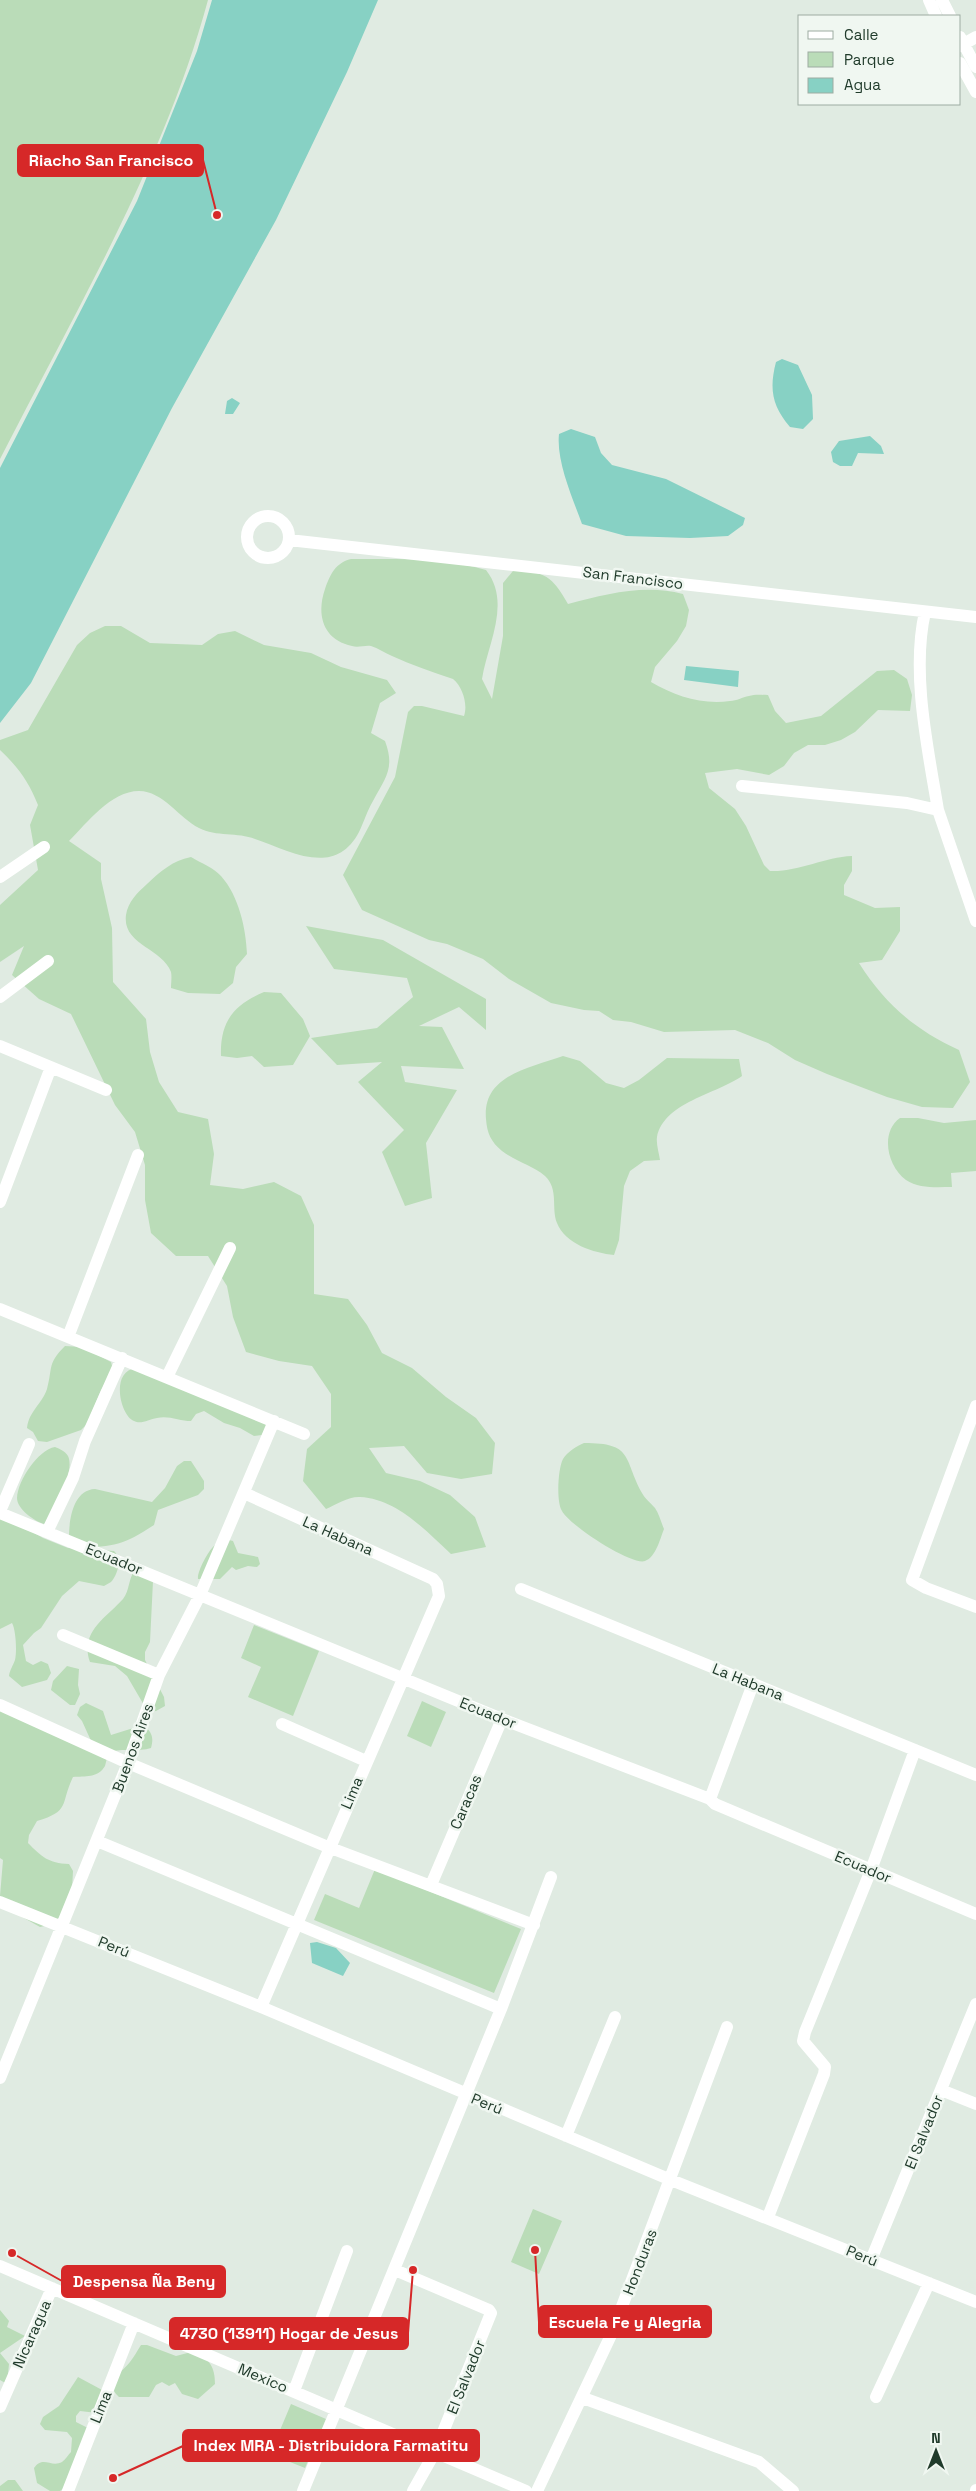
<svg xmlns="http://www.w3.org/2000/svg" width="976" height="2491" font-family="'Space Grotesk',sans-serif">
	<style>
		.green { fill: #badcb8 }
		.water { fill: #87d1c4 }
		.lines { fill: none; stroke-linecap: round; stroke-linejoin: round }
		.minor { stroke: #fff; stroke-width: 12 }
		.labels { text-anchor: middle; stroke-width: 5; stroke-linejoin: round; paint-order: stroke }
		.street-label { font-size: 15px; fill: #203b2b; stroke: #f0f7f1 }
		.leader { fill: none; stroke: #d62828; stroke-width: 2 }
		.callout-dot { fill: #d62828; stroke: #f0f7f1; stroke-width: 2 }
		.callout { fill: #d62828; stroke: #d62828; stroke-width: 2 }
		.callout-label { font-size: 16px; text-anchor: middle; font-weight: bold; fill: #fff }
	</style>
	<rect width="100%" height="100%" fill="#e0ebe2"/>
	<!-- green -->
	<path class="green" d="M0,0H208C164,162 76,310 0,459Z
		M351,559C395,559 444,557 486,570C512,603 487,645 482,679L492,699L503,636V583L513,571C545,571 552,576 568,604C607,594 644,584 683,594L689,610L686,626L677,641L655,667L651,682C675,696 702,705 730,701C737,701 742,697 749,696C755,694 762,695 768,695L775,711L786,723L821,716L877,671L894,670L907,679L912,695L910,711L878,710L855,732L841,740L825,745H808L794,753L784,766L769,775L737,769L705,773L709,788L735,809L746,826L764,865L770,871C799,872 824,857 852,856V871L844,885V895L875,908L900,907V931L882,960L859,963C885,1004 915,1030 959,1050L970,1082L953,1108L922,1107L887,1097L827,1074L795,1060L768,1043L735,1030L664,1032L631,1022L613,1020L599,1011L584,1010L551,1003L509,979L483,959L447,944L429,940L362,910L343,875L395,777L408,712L414,706H422L464,716C468,705 463,687 453,679C432,672 412,665 392,656C385,653 378,648 371,646C365,645 358,648 352,646C323,640 316,615 325,589C330,575 335,563 351,559Z
		M105,626H121L150,643L202,645L218,634L235,631L264,645L311,653L341,667L387,680L396,693L380,703L371,733L385,741C395,768 386,777 373,801C367,811 364,822 359,832C335,878 290,851 255,839C238,832 216,837 199,828C179,818 163,791 139,791C111,791 87,823 69,841L101,863V879L112,928L113,982L146,1019L150,1052L159,1082L178,1112L208,1119L214,1154L210,1185L243,1189L274,1182L301,1196L314,1225V1294L348,1299L367,1325L382,1353L412,1368L446,1397L476,1418L495,1443L492,1474L461,1479L427,1473L404,1446L369,1448L386,1473L420,1481L450,1495L475,1517L486,1547L451,1554C425,1530 397,1499 360,1497C350,1496 335,1505 326,1509L303,1481L307,1449L331,1427V1394L312,1366L279,1361L246,1352L233,1317L227,1286L208,1256H176L151,1233L145,1200V1165L135,1132L115,1105L71,1014L39,999L12,975L24,946L0,962V905L38,870L30,825L38,805C29,782 18,767 0,750V740L28,730L77,645L90,633Z
		M191,857C201,863 214,868 221,876C239,896 246,929 247,954L236,967L233,983L220,994L188,993L171,988C171,983 172,977 171,972C162,948 122,945 126,915C128,902 137,893 147,884C161,871 172,861 191,857Z
		M306,926L383,940L486,999V1030L459,1007L419,1026L442,1027L464,1069L401,1066L405,1082L457,1090L426,1143L432,1198L405,1206L382,1152L404,1130L358,1082L382,1062L337,1065L311,1038L377,1028L413,997L407,978L334,969Z
		M264,992L281,993L303,1019L310,1036L293,1065L264,1067L252,1056L237,1058L221,1056C220,1022 233,1005 264,992Z
		M563,1056L580,1061L606,1083L624,1088L639,1080L667,1058L739,1059L742,1076C717,1094 664,1102 657,1137C656,1144 659,1153 660,1160L644,1161L630,1171L624,1186L619,1240L614,1255C594,1253 565,1244 557,1223C551,1208 559,1189 545,1176C533,1166 515,1161 502,1151C491,1142 487,1133 486,1119C482,1075 530,1068 563,1056Z
		M900,1118H918L944,1123L976,1120V1171L951,1173L952,1187C938,1187 919,1189 906,1180C887,1166 880,1132 900,1118Z
		M65,1346L82,1347L111,1362L113,1370L101,1390L87,1424L81,1430L47,1442L38,1441L33,1432L27,1428C29,1411 42,1404 47,1389C53,1367 47,1364 65,1346Z
		M136,1368L263,1420L267,1427L262,1435L254,1436L240,1428L224,1423L204,1411L196,1414L191,1421C180,1421 168,1415 157,1418C149,1419 141,1425 134,1421C120,1415 110,1371 136,1368Z
		M584,1443C634,1443 623,1458 642,1493C645,1499 650,1502 655,1508C659,1514 661,1522 664,1529C660,1539 656,1557 645,1561C632,1566 569,1525 562,1511C556,1502 558,1468 563,1459C567,1452 577,1446 584,1443Z
		M55,1447C60,1449 65,1451 68,1456C75,1470 57,1507 51,1521L44,1524C34,1521 17,1509 17,1498C18,1480 38,1450 55,1447Z
		M184,1461H191L204,1481V1489L198,1495L158,1510L154,1525C123,1545 115,1547 78,1547L69,1537C69,1520 73,1490 95,1489L152,1502L165,1488L177,1466Z
		M0,1513L43,1538L68,1548L114,1551C122,1558 118,1575 111,1582L104,1586L79,1581L62,1596L41,1628L34,1633L23,1645L26,1661L33,1665L41,1661L48,1664L51,1673L47,1680L22,1687L9,1676C10,1669 13,1666 15,1660C17,1652 16,1630 12,1623L0,1629Z
		M229,1540L233,1541L238,1553L258,1557L260,1564L257,1567L248,1566L236,1570L232,1567L220,1579H198C197,1572 208,1551 214,1546C218,1542 224,1541 229,1540Z
		M135,1570L153,1581L150,1642L145,1652V1660L164,1697L165,1706L156,1711L148,1712L127,1676L115,1666L90,1662C79,1632 107,1617 123,1599C130,1590 128,1579 135,1570Z
		M254,1625L319,1651L293,1716L248,1697L261,1667L241,1658Z
		M67,1666L79,1669L78,1685L80,1694L75,1705H70L51,1690L53,1681Z
		M422,1701L446,1712L431,1747L407,1736Z
		M86,1703L103,1711L111,1735L143,1725C152,1732 154,1737 151,1748C139,1752 120,1748 112,1752C106,1756 107,1760 105,1766C98,1778 85,1776 73,1777C60,1804 71,1811 37,1821L29,1835L28,1843C42,1857 48,1863 69,1864L73,1871L71,1909L49,1925L40,1927L8,1909L0,1896L3,1860L0,1858V1706L92,1743L82,1721L77,1715L80,1707Z
		M375,1869L521,1929L494,1993L314,1920L325,1894L359,1908Z
		M533,2209L562,2221L539,2274L511,2262Z
		M0,2310L9,2321L7,2327L25,2336L0,2353L9,2364L7,2384L0,2380Z
		M141,2345H147L176,2356L195,2351C210,2360 215,2367 215,2384L198,2399L182,2394L175,2383L169,2386L162,2382L156,2385L149,2397H119C102,2381 121,2374 130,2362C134,2357 137,2351 141,2345Z
		M78,2377L104,2391L97,2413L80,2411L76,2416V2422L88,2428L69,2484L60,2491H50L37,2483L34,2468C43,2455 51,2468 62,2462C65,2460 68,2455 71,2452L72,2438L67,2432L45,2430L40,2424L43,2417L59,2406Z
		M291,2404L326,2419L305,2468L270,2454Z
		M8,2480H15L23,2491H0V2486Z"/>
	<!-- water -->
	<path class="water" d="M212,0H378L347,72L276,220L172,408L31,683L0,723V468L137,201L197,51Z
		M782,359L798,365L812,395L813,419L803,429L790,427C772,406 769,389 776,362Z
		M232,398L240,403L233,414H225L227,401Z
		M571,429L595,437L601,453L612,465L666,479L745,518L743,525L728,536L690,538L626,536L582,524C573,499 556,461 559,434Z
		M870,436L881,446L884,454L858,453L852,466H840L833,462L831,452L839,441Z
		M686,666L739,671L738,687L684,680Z
		M317,1942L336,1948L350,1963L343,1976L312,1963L310,1943Z"/>
	<g class="lines">
		<!-- minor -->
		<path class="minor" d="M929,0L936,16
			M942,0L950,16
			M960,37L976,67
			M960,46L976,37
			M960,63L976,92
			M247 537a21 21 0 1 1 42 0a21 21 0 1 1-42 0Z
			M289,540L976,617
			M925,612C911,673 928,749 938,810
			M742,786L907,803L938,810L976,921
			M0,877L44,847
			M0,997L48,961
			M0,1046L106,1090
			M0,1202L51,1067
			M0,1309L304,1434
			M68,1337L138,1155
			M167,1377L230,1248
			M976,1406L912,1580L926,1588L976,1607
			M244,1493L433,1579L437,1584L439,1596L261,2007
			M0,1511L29,1444
			M0,1513L502,1719L710,1799L715,1804L976,1914
			M47,1532L73,1478L85,1441L122,1358
			M521,1589L976,1775
			M63,1635L159,1675
			M0,1705L128,1763L328,1847L534,1925
			M282,1724L366,1761
			M710,1799L753,1684
			M97,1841L501,2009
			M431,1885L502,1719
			M0,1902L261,2007L671,2180L976,2302
			M0,2078L128,1763L159,1675L200,1595L274,1421
			M941,2090L976,2104
			M566,2136L615,2017
			M768,2217L824,2074L825,2067L803,2041L805,2032L871,1870L915,1750
			M871,2260L976,2004
			M0,2266L526,2491
			M395,2270L489,2310L491,2313L435,2452L413,2491
			M294,2391L347,2251
			M876,2397L929,2283
			M583,2398L759,2462L793,2491
			M0,2407L52,2288
			M68,2491L134,2323
			M303,2491L501,2009L551,1877
			M537,2491L612,2333L727,2027
			M976,2491V2490"/>
	</g>
	<g class="labels">
		<!-- street labels -->
		<g class="street-label">
			<text transform="translate(633 578) rotate(7)" y="5">San Francisco</text>
			<text transform="translate(338 1536) rotate(24)" y="5">La Habana</text>
			<text transform="translate(114 1559) rotate(22)" y="5">Ecuador</text>
			<text transform="translate(748 1682) rotate(22)" y="5">La Habana</text>
			<text transform="translate(488 1713) rotate(22)" y="5">Ecuador</text>
			<text transform="translate(133 1748) rotate(-70)" y="5">Buenos Aires</text>
			<text transform="translate(352 1793) rotate(-67)" y="5">Lima</text>
			<text transform="translate(466 1802) rotate(-67)" y="5">Caracas</text>
			<text transform="translate(863 1867) rotate(23)" y="5">Ecuador</text>
			<text transform="translate(114 1947) rotate(22)" y="5">Perú</text>
			<text transform="translate(487 2104) rotate(22)" y="5">Perú</text>
			<text transform="translate(924 2132) rotate(-68)" y="5">El Salvador</text>
			<text transform="translate(862 2256) rotate(22)" y="5">Perú</text>
			<text transform="translate(640 2262) rotate(-69)" y="5">Honduras</text>
			<text transform="translate(32 2334) rotate(-66)" y="5">Nicaragua</text>
			<text transform="translate(466 2377) rotate(-68)" y="5">El Salvador</text>
			<text transform="translate(263 2378) rotate(23)" y="5">Mexico</text>
			<text transform="translate(101 2407) rotate(-68)" y="5">Lima</text>
		</g>
	</g>
	<!-- callouts -->
	<path class="leader" d="M217 215L203 160M12 2253L62 2281M535 2250L539 2322M413 2270L408 2333M113 2478L183 2446"/>
	<g class="callout-dot">
		<circle cx="217" cy="215" r="5"/>
		<circle cx="12" cy="2253" r="5"/>
		<circle cx="535" cy="2250" r="5"/>
		<circle cx="413" cy="2270" r="5"/>
		<circle cx="113" cy="2478" r="5"/>
	</g>
	<g class="callout">
		<rect x="18" y="145" width="185" height="31" rx="5"/>
		<rect x="62" y="2266" width="163" height="31" rx="5"/>
		<rect x="539" y="2306" width="172" height="31" rx="5"/>
		<rect x="170" y="2318" width="238" height="31" rx="5"/>
		<rect x="183" y="2430" width="296" height="31" rx="5"/>
	</g>
	<g class="callout-label">
		<text x="111" y="166">Riacho San Francisco</text>
		<text x="144" y="2287">Despensa Ña Beny</text>
		<text x="625" y="2328">Escuela Fe y Alegria</text>
		<text x="289" y="2339">4730 (13911) Hogar de Jesus</text>
		<text x="331" y="2451">Index MRA - Distribuidora Farmatitu</text>
	</g>
	<!-- legend -->
	<rect x="798" y="15" width="162" height="90" fill="#f0f7f1" stroke="#9daca2"/>
	<rect x="808" y="31" width="25" height="8" fill="#ffffff" stroke="#9daca2"/>
	<text x="844" y="40" font-size="15" fill="#203b2b">Calle</text>
	<rect x="808" y="52" width="25" height="15" fill="#badcb8" stroke="#9daca2"/>
	<text x="844" y="65" font-size="15" fill="#203b2b">Parque</text>
	<rect x="808" y="78" width="25" height="15" fill="#87d1c4" stroke="#9daca2"/>
	<text x="844" y="90" font-size="15" fill="#203b2b">Agua</text>
	<!-- north arrow -->
	<g transform="translate(936 2451)" stroke="#f0f7f1" stroke-width="4" paint-order="stroke">
	<path d="M0-4L9 19L0 12L-9 19Z" fill="#203b2b"/>
	<text y="-8" font-size="14" font-weight="bold" text-anchor="middle" fill="#203b2b">N</text>
	</g>
</svg>
